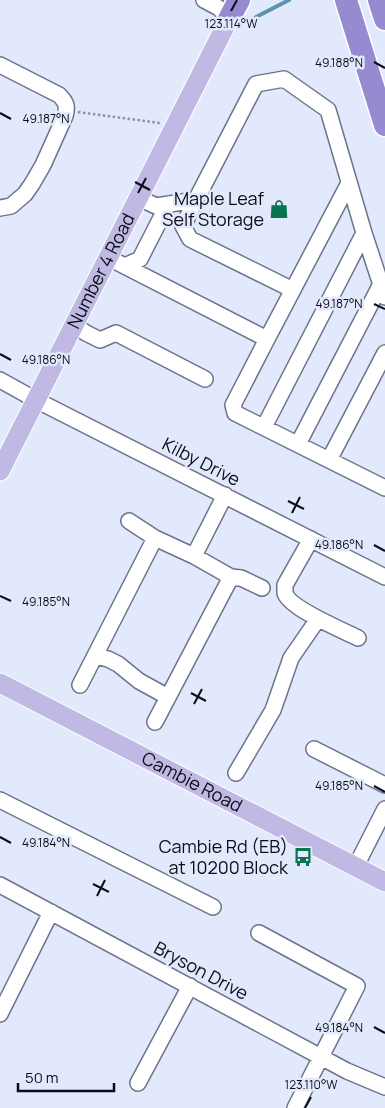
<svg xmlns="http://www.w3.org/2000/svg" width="385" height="1108" font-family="Manrope,sans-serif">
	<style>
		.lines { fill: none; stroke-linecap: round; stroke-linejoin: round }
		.stream { stroke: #5a95ad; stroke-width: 4 }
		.minor-casing { stroke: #6c7489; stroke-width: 18 }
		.major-casing { stroke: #fff; stroke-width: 21 }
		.highway-casing { stroke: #fff; stroke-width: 25 }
		.path { stroke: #8e93a2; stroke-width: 2.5; stroke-dasharray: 2.5 2.5; stroke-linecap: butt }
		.minor { stroke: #fff; stroke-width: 15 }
		.major { stroke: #c0b9e3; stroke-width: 19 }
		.highway { stroke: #968bd0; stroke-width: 22 }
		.ticks { fill: none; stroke: #0a0d15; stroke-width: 2 }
		.labels { text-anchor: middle; stroke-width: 5; stroke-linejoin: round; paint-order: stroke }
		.poi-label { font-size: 18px; fill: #0a0d15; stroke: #e2e9fc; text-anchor: end }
		.street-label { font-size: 18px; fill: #0a0d15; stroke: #e2e9fc }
		.ticks-label { font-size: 12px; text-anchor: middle; fill: #0a0d15; stroke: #e2e9fc; stroke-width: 5; stroke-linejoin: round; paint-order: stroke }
	</style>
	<rect width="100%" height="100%" fill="#e2e9fc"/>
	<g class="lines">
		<!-- stream -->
		<path class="stream" d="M256,17L289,0"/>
		<!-- minor casing -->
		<g class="minor-casing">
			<path id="minor" d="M204,0L219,8L229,19
				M0,65L59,95C66,102 68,106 65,116L43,165L32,184L25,194L11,206L0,208
				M139,198L156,206L196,200L256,84L284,79L328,110L364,233L385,297
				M196,200L183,226L190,239L293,290
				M109,258L267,339L233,405L235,413L385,488
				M125,266L140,259L168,204
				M74,325L86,333L100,340L116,333L205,379
				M267,339L349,183
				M0,380L36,400L385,577
				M264,427L364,233
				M298,444L381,284
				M329,460L385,353
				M129,521L155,538L194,556L231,577L241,578L262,588
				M311,539L285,585C285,588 285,590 285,593C289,608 344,631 358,638
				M194,556L225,495
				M95,656L108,659L118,664L139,681L168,697
				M80,685L155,538
				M155,722L231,577
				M314,749L385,785
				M236,773L273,710L291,658L318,619
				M0,800L213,907
				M356,866L385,809
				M0,885L347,1071L385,1087
				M259,933L357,986L295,1108
				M0,1014L51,912
				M138,1083L190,986"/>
		</g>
		<!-- major casing -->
		<g class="major-casing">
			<g id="major">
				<path id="s1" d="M0,471L229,19"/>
				<path id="s2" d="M0,683L385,882"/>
			</g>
		</g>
		<!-- highway casing -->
		<g class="highway-casing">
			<path id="highway" d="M346,0L385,125
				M379,0L385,19
				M229,19L239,0"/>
		</g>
		<!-- path -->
		<path class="path" d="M78,112L160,123"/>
		<!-- minor -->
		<use href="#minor" class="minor"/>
		<!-- major -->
		<use href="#major" class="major"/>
		<!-- highway -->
		<use href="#highway" class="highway"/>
	</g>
	<!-- ticks -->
	<path class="ticks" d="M231,11L237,0M374,62L385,68M0,113L11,119M135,182L150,190M138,193L146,178M374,304L385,309M0,354L11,360M288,501L304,509M292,513L300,497M374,545L385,551M0,596L11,601M191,693L206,701M194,704L202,689M374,786L385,792M0,837L11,843M93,884L109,892M97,896L105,880M374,1027L385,1033M305,1108L311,1097"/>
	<!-- icons -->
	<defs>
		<g id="shop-bare" transform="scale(1.5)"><path d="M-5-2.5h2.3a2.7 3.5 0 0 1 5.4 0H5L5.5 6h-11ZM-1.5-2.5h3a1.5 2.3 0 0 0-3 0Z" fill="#08754f" stroke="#e2e9fc" stroke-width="2.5" paint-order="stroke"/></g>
		<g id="bus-bare" transform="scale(1.5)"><path d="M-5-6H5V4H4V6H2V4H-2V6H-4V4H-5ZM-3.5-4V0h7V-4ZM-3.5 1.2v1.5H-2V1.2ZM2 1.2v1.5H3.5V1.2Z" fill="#08754f" stroke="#e2e9fc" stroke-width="2.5" paint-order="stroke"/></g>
	</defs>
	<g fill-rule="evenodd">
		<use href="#shop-bare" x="279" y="209"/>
		<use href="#bus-bare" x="303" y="857"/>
	</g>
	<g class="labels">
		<!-- poi labels -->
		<g class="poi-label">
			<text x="264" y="205">Maple Leaf<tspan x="264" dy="21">Self Storage</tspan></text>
			<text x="288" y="853">Cambie Rd (EB)<tspan x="288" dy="21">at 10200 Block</tspan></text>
		</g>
		<!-- street labels -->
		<g class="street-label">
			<text dy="6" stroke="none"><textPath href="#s1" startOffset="224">Number 4 Road</textPath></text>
			<text transform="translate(201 462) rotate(27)" y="6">Kilby Drive</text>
			<text dy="6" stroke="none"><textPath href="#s2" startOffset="216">Cambie Road</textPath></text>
			<text transform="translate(201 971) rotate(28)" y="6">Bryson Drive</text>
		</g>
	</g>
	<g class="ticks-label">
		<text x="231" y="28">123.114°W</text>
		<text x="339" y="67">49.188°N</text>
		<text x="46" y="123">49.187°N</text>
		<text x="339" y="308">49.187°N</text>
		<text x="46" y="364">49.186°N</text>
		<text x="339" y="549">49.186°N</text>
		<text x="46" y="606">49.185°N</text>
		<text x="339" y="790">49.185°N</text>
		<text x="46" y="847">49.184°N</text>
		<text x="339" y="1032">49.184°N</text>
		<text x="311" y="1089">123.110°W</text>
	</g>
	<!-- scale -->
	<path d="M18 1083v8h96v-8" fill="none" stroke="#0a0d15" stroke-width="2.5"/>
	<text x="25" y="1083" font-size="15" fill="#0a0d15" stroke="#e2e9fc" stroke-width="4" paint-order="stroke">50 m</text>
</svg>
